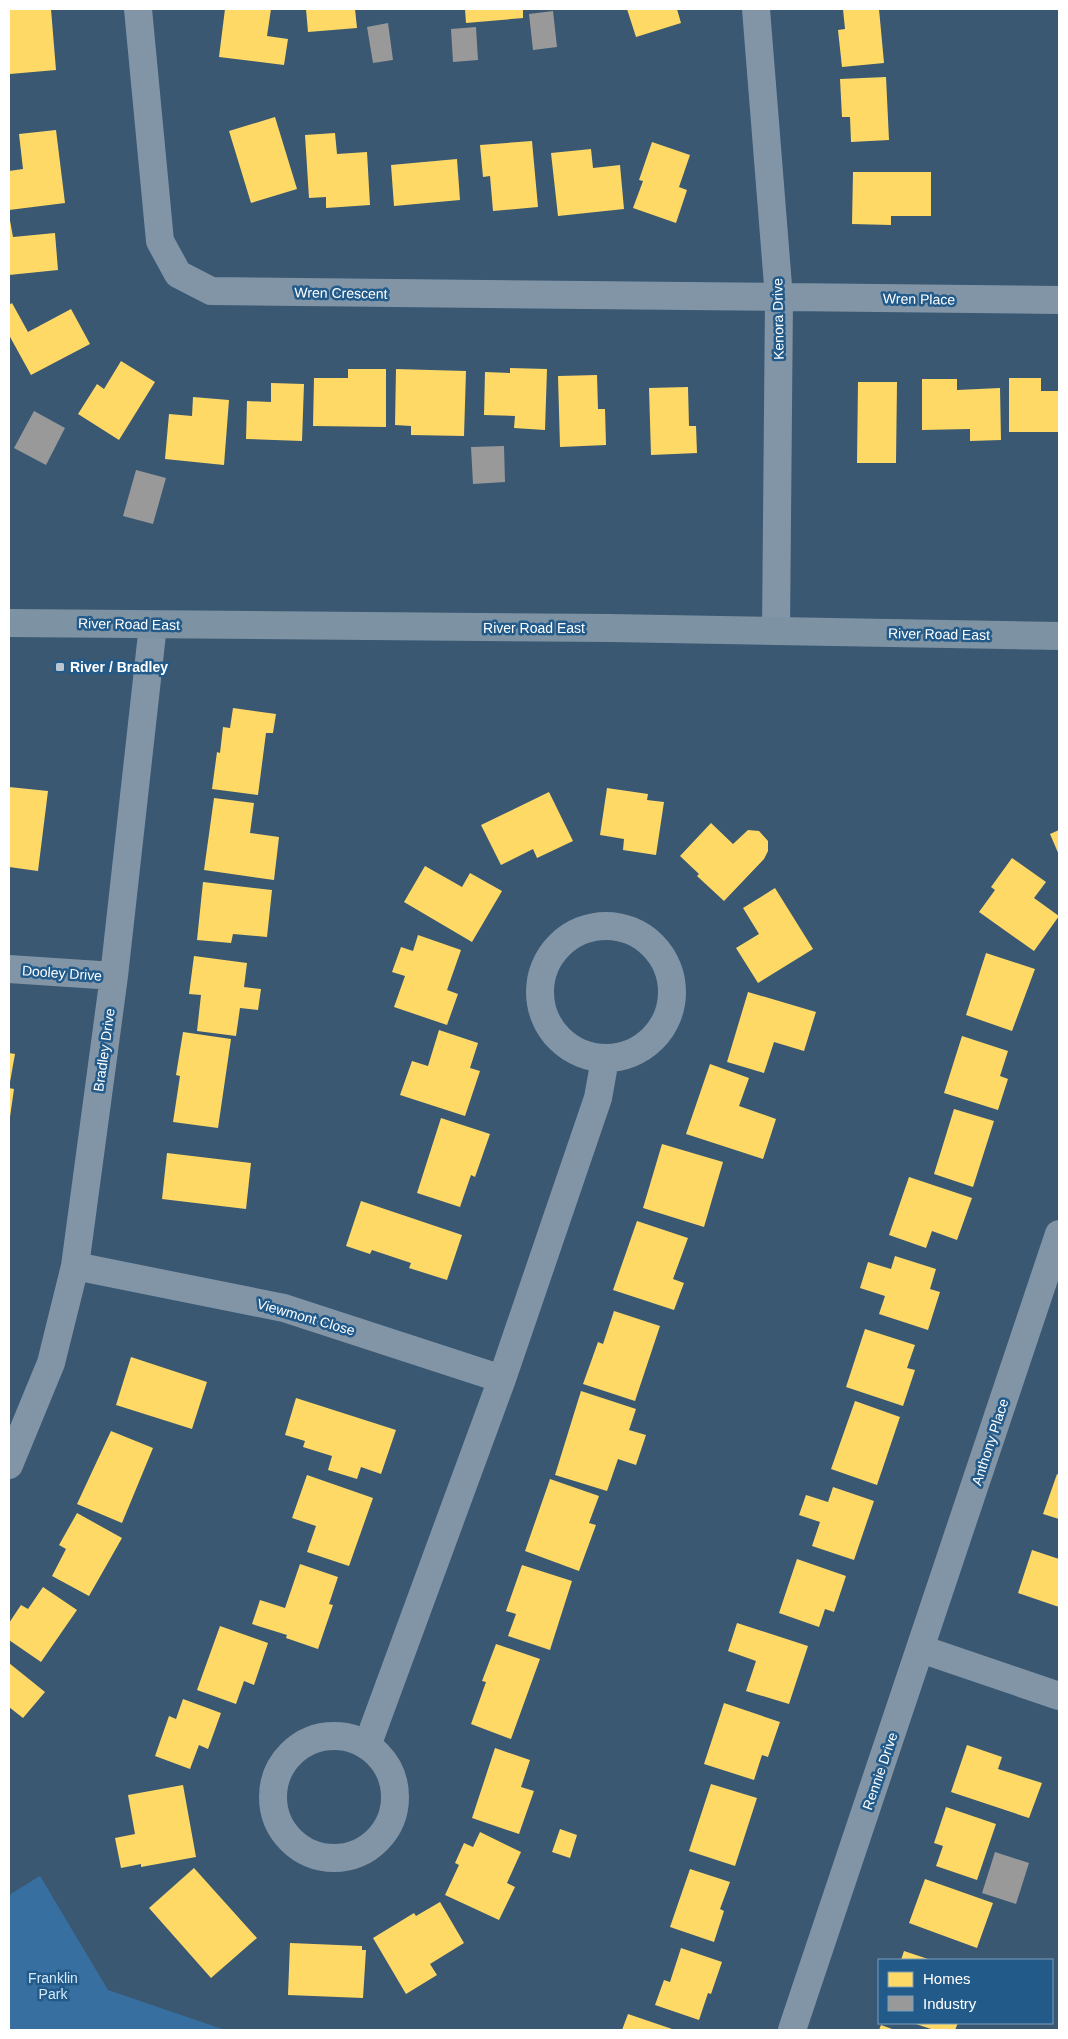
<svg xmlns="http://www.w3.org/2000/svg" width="1068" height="2039" font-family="Helvetica,sans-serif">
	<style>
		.green { fill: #3770a0 }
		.homes { fill: #ffd966 }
		.industry { fill: #999 }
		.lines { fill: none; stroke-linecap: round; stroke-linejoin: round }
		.street { stroke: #8195a7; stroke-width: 28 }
		.secondary { stroke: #7d92a3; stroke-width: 28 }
		.poi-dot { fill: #bac5ce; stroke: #225a8a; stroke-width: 2 }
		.labels { text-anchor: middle; stroke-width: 5; stroke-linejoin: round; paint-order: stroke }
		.street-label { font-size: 14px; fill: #fff; stroke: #225a8a }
		.poi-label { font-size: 14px; font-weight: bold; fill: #fff; stroke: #225a8a; text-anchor: start }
		.park-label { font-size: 14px; fill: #d3e8f8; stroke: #225a8a }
	</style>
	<rect width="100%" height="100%" fill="#3a5872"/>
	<!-- green -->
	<path class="green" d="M40,1876L108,1990L225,2030H9V1895Z"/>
	<!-- homes -->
	<path class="homes" d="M9,9H51L56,70L10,74Z
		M225,9H271L267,36L288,39L284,65L219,57Z
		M306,9H355L357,28L308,32Z
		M465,9H523V18L466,23Z
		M627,9H677L681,23L636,37Z
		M843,9H879L884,63L842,67L838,30L845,29Z
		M886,77L889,140L851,142L850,117H842L840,79Z
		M275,117L297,189L251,203L229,131Z
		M56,130L65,203L9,210V171L23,169L19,134Z
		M335,133L337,154L367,152L370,205L326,208V197L309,198L305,135Z
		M532,141L538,207L493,211L490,176L483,177L480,145Z
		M652,142L690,155L679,187L687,190L676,223L633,208L643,181L639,180Z
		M591,149L593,168L620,165L624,209L558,216L551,153Z
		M457,159L460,200L394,206L391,165Z
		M853,172H931V216H891V225L852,224Z
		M9,215L13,237L55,233L58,270L9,275Z
		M12,303L28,332L71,309L90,344L31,375L9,335V305Z
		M121,361L155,382L119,440L78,414L97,384L104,389Z
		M510,368L547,369L545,430L514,428L515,416L484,415L485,372L510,373Z
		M348,369H386V427L313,426L314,378H348Z
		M396,369L466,371L464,436L411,435V426L395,425Z
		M597,375L598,409H605L606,445L560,447L558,376Z
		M1009,378H1041V391H1059V432H1009Z
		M922,379H957V390L1000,388L1001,440L970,441V429L922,430Z
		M858,382H897L896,463H857Z
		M271,383L304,384L302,441L246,439L247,401L271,402Z
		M688,387L689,426H696L697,453L651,455L649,388Z
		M193,397L229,400L224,465L165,459L169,414L192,416Z
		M233,708L276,714L273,733H266L258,795L212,789L217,752L220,753L223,727L230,728Z
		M9,787L48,791L38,871L9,867Z
		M607,788L648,794L647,800L664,802L656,855L623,850L624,839L600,835Z
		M549,792L573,841L537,858L533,849L501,865L481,825Z
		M214,798L254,803L250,833L279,837L274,880L204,870Z
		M711,823L733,844L748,830L759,831L768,841V851L764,859L724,901L697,876L699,874L680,856Z
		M1059,830V855L1050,834Z
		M1012,858L1046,882L1034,898L1059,916L1034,951L979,912L995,890L991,887Z
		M425,866L462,887L470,873L502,891L472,942L404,902Z
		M203,882L272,890L267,937L233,934L231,943L197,940Z
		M775,888L813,949L758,983L736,948L759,934L743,908Z
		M418,935L461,950L447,990L458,994L447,1025L394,1007L405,976L392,972L401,947L413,951Z
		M986,953L1035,969L1012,1031L966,1015Z
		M194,956L247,963L244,987L261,989L258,1010L240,1008L236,1036L197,1031L201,995L189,994Z
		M748,992L816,1012L804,1051L774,1042L764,1073L727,1062Z
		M439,1030L478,1043L470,1068L480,1071L465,1116L400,1095L412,1061L428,1066Z
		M183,1032L231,1039L218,1128L173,1122L180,1076L176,1075Z
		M962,1036L1008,1051L1000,1076L1008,1079L998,1110L944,1093Z
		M9,1053L15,1054L10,1082H9Z
		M710,1064L749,1078L739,1106L776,1119L763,1159L686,1134Z
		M9,1088L14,1089L10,1117L9,1116Z
		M954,1109L994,1121L973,1187L934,1174Z
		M441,1118L490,1134L475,1177L471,1175L460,1207L417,1193Z
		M662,1144L723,1162L704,1227L643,1208Z
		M167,1153L251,1163L246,1209L162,1199Z
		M909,1177L972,1198L957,1240L932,1231L926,1248L889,1235Z
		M361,1201L462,1235L447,1280L409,1268L411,1263L372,1250L370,1254L346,1246Z
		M637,1221L688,1238L673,1279L684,1283L674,1310L613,1290Z
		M895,1256L936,1269L930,1289L940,1292L928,1330L879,1314L885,1296L860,1288L868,1262L891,1269Z
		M614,1311L660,1326L635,1401L583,1384L598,1342L603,1344Z
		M865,1329L915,1345L907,1368L915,1370L903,1406L846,1387Z
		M131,1357L207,1382L192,1429L116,1405Z
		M581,1391L636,1409L629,1430L646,1435L636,1465L618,1459L607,1491L555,1475Z
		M296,1398L396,1430L381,1474L361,1467L357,1479L328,1470L332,1456L303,1447L305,1441L285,1435Z
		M855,1401L900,1417L877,1485L831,1469Z
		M111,1431L153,1448L122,1523L77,1504Z
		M1057,1474L1059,1475V1519L1043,1514Z
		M307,1475L373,1498L349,1566L307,1552L316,1526L292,1518Z
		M550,1479L599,1496L589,1523L596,1525L579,1571L525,1551Z
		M833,1487L874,1501L854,1560L812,1546L820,1522L799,1515L806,1495L828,1502Z
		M77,1513L122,1538L89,1596L52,1576L66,1549L59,1545Z
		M1032,1550L1059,1559V1607L1018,1593Z
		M797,1559L846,1576L834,1612L825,1609L819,1627L779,1613Z
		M300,1564L338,1577L329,1604L333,1605L318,1649L286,1638L287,1635L252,1624L260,1600L285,1608Z
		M522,1565L572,1581L550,1650L508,1636L516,1614L506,1611Z
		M43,1587L77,1610L41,1662L9,1640V1623L21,1605L28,1609Z
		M737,1623L808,1646L789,1704L746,1691L756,1661L728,1651Z
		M220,1626L268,1643L254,1685L244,1681L236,1704L197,1690Z
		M496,1644L540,1659L511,1739L471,1724L486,1682L482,1681Z
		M9,1663L45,1692L23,1718L9,1707Z
		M183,1699L221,1713L208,1749L199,1745L190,1769L155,1756L169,1716L176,1719Z
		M724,1703L780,1722L768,1757L762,1755L754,1780L704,1764Z
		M967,1745L1002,1757L998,1769L1042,1783L1029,1818L951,1792Z
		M495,1748L530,1760L521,1787L534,1791L519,1834L472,1818Z
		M711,1784L757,1798L735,1866L689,1851Z
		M183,1785L196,1857L141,1867V1864L121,1868L115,1838L135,1834L128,1795Z
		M946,1807L996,1824L977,1880L936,1866L943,1846L934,1843Z
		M560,1829L577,1835L570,1858L552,1852Z
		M480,1832L521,1852L507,1883L515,1887L499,1920L445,1895L459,1865L455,1863L464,1843L473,1847Z
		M194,1868L257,1938L211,1978L149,1908Z
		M690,1869L730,1882L720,1909L724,1911L714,1942L670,1927Z
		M925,1879L993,1903L977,1948L909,1923Z
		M440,1902L464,1943L430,1964L437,1975L406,1994L373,1938L414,1913L416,1916Z
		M290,1943L362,1946V1950H366L363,1998L288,1995Z
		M681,1948L722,1962L711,1994L708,1993L699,2020L655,2005L664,1980L670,1982Z
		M904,1951L931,1960H901Z
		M628,2014L675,2030H622Z
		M913,2023H958L955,2030H934Z
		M881,2025L895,2030H879Z"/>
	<!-- industry -->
	<path class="industry" d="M553,11L557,47L533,50L529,14Z
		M388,23L393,60L373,63L367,27Z
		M476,27L478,60L453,62L451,29Z
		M34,411L65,428L46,465L14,448Z
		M504,446L505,482L473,484L471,447Z
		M136,470L166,478L153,524L123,516Z
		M995,1852L1029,1863L1016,1904L982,1893Z"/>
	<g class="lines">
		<!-- street -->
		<path class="street" d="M138,9L160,241L178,274L211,291L1059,300
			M756,9L779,298L776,631
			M540 992a66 66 0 1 1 132 0a66 66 0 1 1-132 0Z
			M9,969L114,976
			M75,1266L284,1308L502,1379
			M9,1465L51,1363L75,1266L114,976L153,625
			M921,1649L1059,1696
			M273 1797a61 61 0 1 1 122 0a61 61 0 1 1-122 0Z
			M367,1746L502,1379L598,1098L605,1059
			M792,2030L1059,1234"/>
		<!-- secondary -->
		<path class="secondary" d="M9,623L610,628L1059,636"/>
	</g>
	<!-- markers -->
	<rect class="poi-dot" x="55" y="662" width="10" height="10" rx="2.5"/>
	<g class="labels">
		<!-- street labels -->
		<g class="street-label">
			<text transform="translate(341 293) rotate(1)" y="5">Wren Crescent</text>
			<text transform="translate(919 299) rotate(1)" y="5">Wren Place</text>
			<text transform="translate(778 319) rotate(-91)" y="5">Kenora Drive</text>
			<text transform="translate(129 624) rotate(1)" y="5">River Road East</text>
			<text x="534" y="633">River Road East</text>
			<text transform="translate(939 634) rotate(1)" y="5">River Road East</text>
			<text transform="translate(62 973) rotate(4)" y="5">Dooley Drive</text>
			<text transform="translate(104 1050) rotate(-82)" y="5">Bradley Drive</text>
			<text transform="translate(306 1317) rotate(16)" y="5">Viewmont Close</text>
			<text transform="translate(990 1442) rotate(-72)" y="5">Anthony Place</text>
			<text transform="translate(880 1771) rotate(-71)" y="5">Rennie Drive</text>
		</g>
		<!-- poi labels -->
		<g class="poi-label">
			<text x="70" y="672">River / Bradley</text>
		</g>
		<!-- park labels -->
		<g class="park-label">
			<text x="53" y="1983">Franklin<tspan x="53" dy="16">Park</tspan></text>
		</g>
	</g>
	<!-- border -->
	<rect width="1068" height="2039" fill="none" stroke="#ffffff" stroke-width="20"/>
	<!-- legend -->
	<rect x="878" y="1959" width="175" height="65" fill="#225a8a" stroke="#7a9cb9"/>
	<rect x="888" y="1972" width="25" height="15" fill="#ffd966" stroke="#7a9cb9"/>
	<text x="923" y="1984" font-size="15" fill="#ffffff">Homes</text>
	<rect x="888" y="1996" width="25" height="15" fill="#999999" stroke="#7a9cb9"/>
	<text x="923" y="2009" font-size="15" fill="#ffffff">Industry</text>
</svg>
